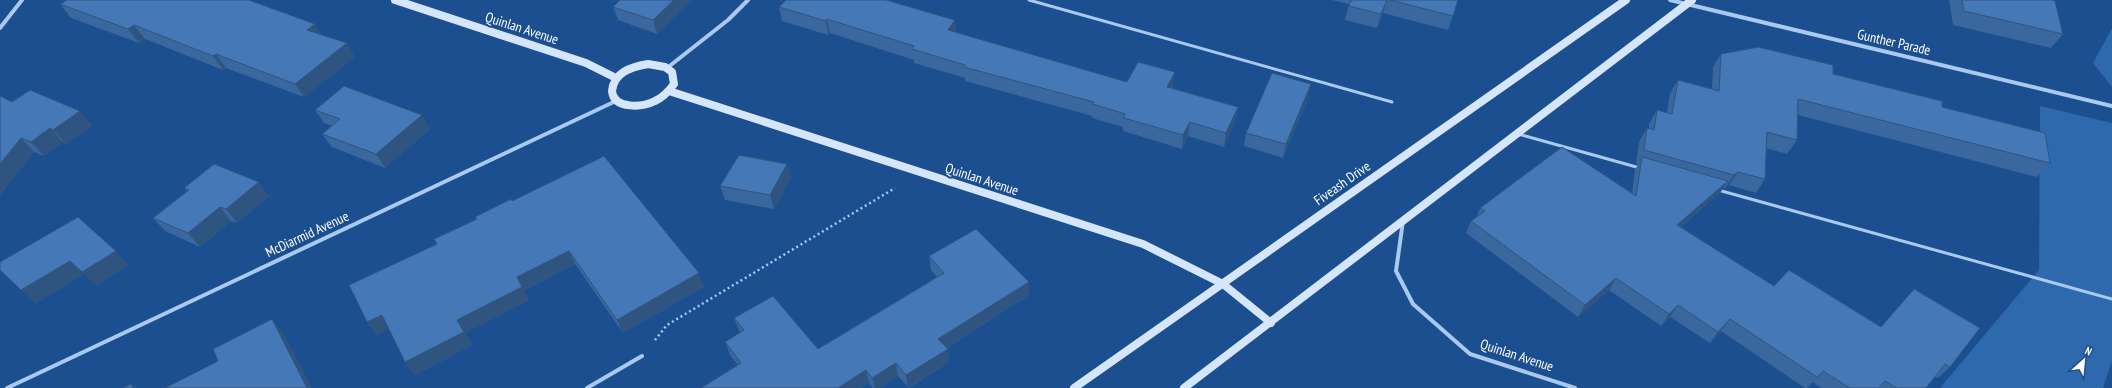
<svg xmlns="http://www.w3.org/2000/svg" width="2112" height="388" font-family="'PT Sans Narrow',sans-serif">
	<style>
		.green { fill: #2e69ad }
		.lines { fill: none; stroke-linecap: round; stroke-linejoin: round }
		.path { stroke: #a9c9ee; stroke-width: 2.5; stroke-dasharray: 2 3; stroke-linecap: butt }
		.lane { stroke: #a9c9ee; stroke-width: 3 }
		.street { stroke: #a9c9ee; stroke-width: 4 }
		.secondary { stroke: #d6e6fa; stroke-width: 8 }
		.wall { fill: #3a679d }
		.shaded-wall { fill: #305480 }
		.building { fill: #4478b7; stroke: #305480 }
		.labels { text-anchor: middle; stroke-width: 4; stroke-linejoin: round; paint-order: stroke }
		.street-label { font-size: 14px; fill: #fff; stroke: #1b4f8f }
	</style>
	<rect width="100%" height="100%" fill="#1b4f8f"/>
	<!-- green -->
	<path class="green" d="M2112,28V87L2093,63Z
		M2040,106L2112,123V361L2103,388H1940L2039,270Z"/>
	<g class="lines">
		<!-- path -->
		<path class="path" d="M655,340L667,325L895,188"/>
		<!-- lane -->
		<path class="lane" d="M1029,0L1392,102
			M1518,134L1640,168
			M1718,190L2112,299"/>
		<!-- street -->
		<path class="street" d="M1670,0L2112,106
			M0,28L22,0
			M667,68L728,20L748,0
			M1403,221L1396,271L1413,304L1470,354L1575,388
			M7,388L618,100
			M587,388L642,356"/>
		<!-- secondary -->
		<path class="secondary" d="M395,0L586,63L616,78
			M648,64L665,67L672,72L674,84C669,91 664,97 655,101C643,107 614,110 612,91C614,72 631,67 648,64Z
			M669,91L1143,244L1223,284L1271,323
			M1074,388L1626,0
			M1184,388L1692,0"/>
	</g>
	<!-- wall -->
	<path class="wall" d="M620,0H692L657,34L618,20L613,7Z
		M1332,0H1458L1448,30L1383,13L1377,28L1345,20L1349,4Z
		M1949,0H2052L2063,34L2051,48L1953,25Z
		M60,4L322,35L355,57L304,97L226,68L223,70L145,39L139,43L71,18Z
		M779,7L955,20L956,32L1127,82L1173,86L1172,88L1238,107L1236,120L1224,147L1188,136L1182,149L1123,131V127L1092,118V116L965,81V78L914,63V60L830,33L828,35L782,21Z
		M1721,54L1833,74L1942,107L2050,163L2037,177L1798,115L1797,140L1787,154L1766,148L1765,179L1756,193L1729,185L1725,188H1723L1720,193L1681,227L1774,286L1881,327L1914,289L1950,367L1938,378L1935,377L1926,388H1821L1813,382L1807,388H1805L1721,331L1710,343L1670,317L1661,326L1609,290L1578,317L1466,233L1471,221L1477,216L1480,208L1632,193L1635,170L1638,164H1636L1639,142L1647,128L1649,129V124L1657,110L1667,113L1670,93L1678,80L1712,89L1713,67Z
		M0,96L12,102L92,125L66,144L63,142L44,156L34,152L0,195Z
		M1308,98L1283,158L1244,146L1246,133Z
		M315,110L430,129L385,168L332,147L322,134L332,126L324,123Z
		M791,177L774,209L725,200L720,186Z
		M184,188L269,196L237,223L231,221L200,247L165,231L153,218L187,191Z
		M512,201L704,287L623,333L575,264L524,291L529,300L465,333L472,345L415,375L405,362L389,329L377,335L367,322L437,244L477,219Z
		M929,256L1029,282V295L947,348L949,362L909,388L898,376L880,388H873L869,383L738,365L730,355L725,342L740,333L734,318L818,349L937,277L931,270Z"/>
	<!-- shaded-wall -->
	<path class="shaded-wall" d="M674,0H692L657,34L653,20Z
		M1387,0L1383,13L1377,28L1381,14Z
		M827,19L830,33L828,35L826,21Z
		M955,20L956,34L948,30Z
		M315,24L324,38L307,30Z
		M134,25L145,39L139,43L128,29Z
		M347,43L355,57L304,97L295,84Z
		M216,54L226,68L223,70L213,56Z
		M1175,72L1173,86L1165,101L1167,87Z
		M1311,84L1308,98L1283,158L1286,144Z
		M1238,107L1236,120L1224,147L1226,133Z
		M80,111L92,125L66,144L53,130Z
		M422,115L430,129L385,168L376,154Z
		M1190,122L1188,136L1182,149L1183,135Z
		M50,128L63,142L44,156L31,142Z
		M21,138L34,152L0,195V164Z
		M787,164L791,177L774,209L770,195Z
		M1738,172L1729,185L1725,188L1734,175Z
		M1728,181L1720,193L1669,237L1677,225Z
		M259,182L269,196L237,223L226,209Z
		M220,207L231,221L200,247L188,233Z
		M116,251L129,265L96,286L82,272Z
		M569,251L575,264L524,291L517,277Z
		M70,261L84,274L36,304L21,290Z
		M699,273L704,287L623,333L617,320Z
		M1616,278L1609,290L1578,317L1585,305Z
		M1029,282V295L940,352L938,339Z
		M522,287L529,300L465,333L472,345L415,375L405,362L457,320Z
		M1678,305L1670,317L1661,326L1669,314Z
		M382,315L391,328L377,335L367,322Z
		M272,319L283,332L312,388H307Z
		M1730,319L1721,331L1710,343L1718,332Z
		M948,349L949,362L908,388L906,375Z
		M896,363L898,376L880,388H875L872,378Z
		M866,370L869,383L861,388H838Z
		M131,384L136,388H133Z"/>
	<!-- building -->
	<path class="building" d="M67,0H249L315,24L307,30L347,43L295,84L216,54L213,56L134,25L128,29L60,4Z
		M620,0H674L653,20L613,7Z
		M786,0H886L955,20L948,30L1127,82L1138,62L1175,72L1167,87L1238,107L1226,133L1190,122L1183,135L1124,118L1125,114L1093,104L1094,102L964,67L965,65L912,49L914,46L827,19L826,21L779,7Z
		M1351,0H1387L1381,14L1349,6Z
		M1390,0H1458L1453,16Z
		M1962,0H2052L2055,1L2063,34L1964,11Z
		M1758,47L1833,65V74L1942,101V107L2045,133L2050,163L1798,99L1797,140L1767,132L1765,179L1738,172L1734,175L1644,150L1647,128L1654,130L1657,110L1672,114L1678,80L1719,91L1721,54Z
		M1272,73L1311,84L1286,144L1246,133Z
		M344,86L422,115L376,154L322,134L340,119L315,110Z
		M30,90L80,111L53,130L50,128L31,142L21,138L0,164V96L12,102Z
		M1562,147L1636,196L1642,157L1728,181L1677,225L1774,286L1789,270L1881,327L1914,289L1980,328L1950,367L1945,364L1926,388H1897L1885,381L1879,388H1850L1823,371L1817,377L1730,319L1718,332L1678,305L1669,314L1616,278L1585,305L1471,221L1485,211L1480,208Z
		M739,155L787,164L770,195L720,186Z
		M604,156L699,273L617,320L569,251L517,277L522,287L457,320L464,332L405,362L382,315L367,322L349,285L437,244L434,239L477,219L475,217L511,199L512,201Z
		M214,164L259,182L226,209L220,207L188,233L153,218L189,190L184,188Z
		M78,217L116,251L82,272L70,261L21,290L0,270V262Z
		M976,229L1029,282L938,339L948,349L906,375L896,363L872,378L866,370L838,388H701L741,363L725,342L744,330L734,318L773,296L818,349L944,273L929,256Z
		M272,319L307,388H165L218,361L213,349Z
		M131,384L133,388H123Z"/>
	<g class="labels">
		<!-- street labels -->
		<g class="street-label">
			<text transform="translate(522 28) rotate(18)" y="5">Quinlan Avenue</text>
			<text transform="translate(1894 42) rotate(13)" y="5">Gunther Parade</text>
			<text transform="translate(982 179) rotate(18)" y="5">Quinlan Avenue</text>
			<text transform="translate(1342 183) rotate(-35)" y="5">Fiveash Drive</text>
			<text transform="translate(307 234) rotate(-25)" y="5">McDiarmid Avenue</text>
			<text transform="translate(1517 355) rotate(18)" y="5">Quinlan Avenue</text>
		</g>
	</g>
	<!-- north arrow -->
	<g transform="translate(2084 360) rotate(27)" stroke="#1b4f8f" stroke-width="3" paint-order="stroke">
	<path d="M0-3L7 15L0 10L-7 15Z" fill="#ffffff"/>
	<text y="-6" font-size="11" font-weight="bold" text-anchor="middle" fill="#ffffff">N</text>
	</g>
</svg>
